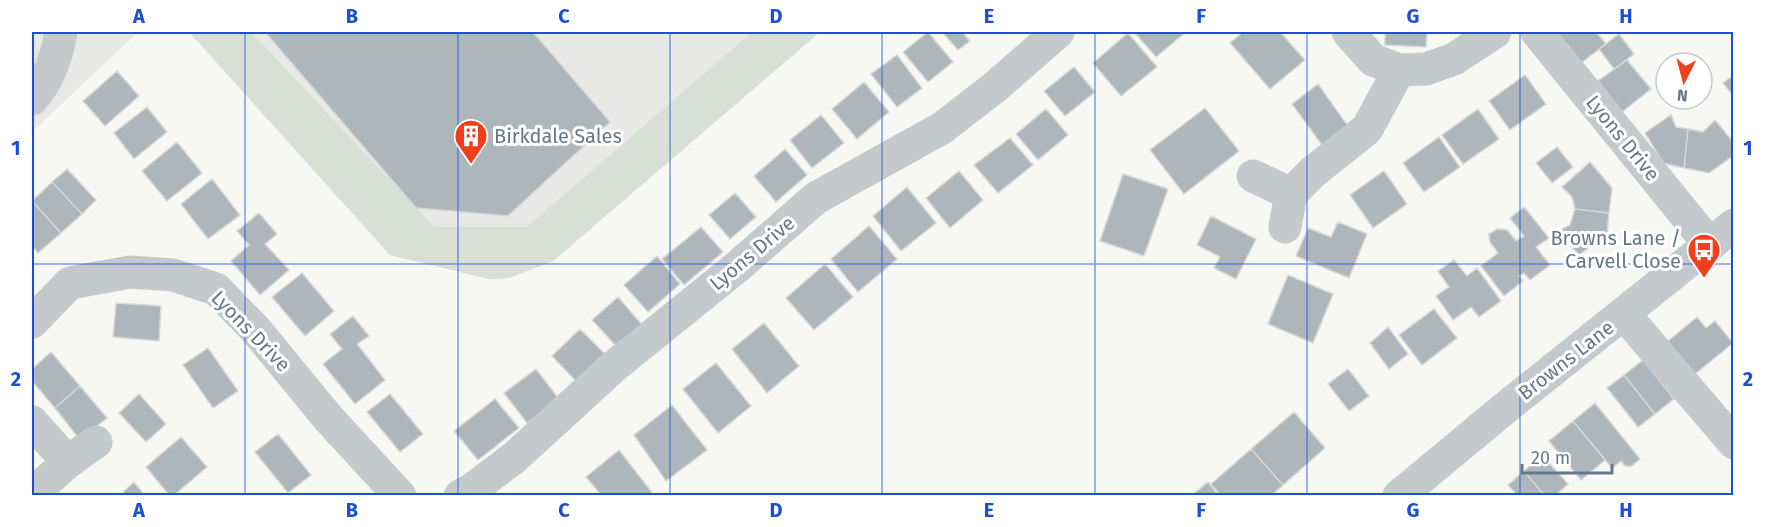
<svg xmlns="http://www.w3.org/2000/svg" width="1765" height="527" font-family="'Fira Sans',sans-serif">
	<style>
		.built { fill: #e8e8e7 }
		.green { fill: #d8dfd4 }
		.building { fill: #adb6bb; stroke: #d8d8d6; stroke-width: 1.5 }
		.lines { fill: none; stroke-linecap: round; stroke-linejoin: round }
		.minor { stroke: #c4c9cc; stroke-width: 33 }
		.grid { fill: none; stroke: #1d4ed8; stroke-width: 1.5; stroke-opacity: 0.55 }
		.labels { text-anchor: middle; stroke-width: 6; stroke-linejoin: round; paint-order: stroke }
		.poi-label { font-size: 20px; fill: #647987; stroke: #fff; text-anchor: start }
		.street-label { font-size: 20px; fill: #647987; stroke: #fff }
		.neatline { fill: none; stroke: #1d4ed8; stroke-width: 2 }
		.grid-label { font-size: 20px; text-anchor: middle; font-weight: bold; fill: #1d4ed8 }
	</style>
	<rect width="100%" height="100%" fill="#f7f7f3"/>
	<!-- built -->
	<path class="built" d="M32,32H138L32,132Z
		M189,32H820L553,261L509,278L489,279L390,255Z"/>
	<!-- green -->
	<path class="green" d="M189,32H251L434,227H527L752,32H820L553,261L509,278L489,279L390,255Z"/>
	<!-- building -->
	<path class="building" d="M265,32H533L610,122L508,216L416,208Z
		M928,32L953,62L928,82L903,52Z
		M942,32H962L970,41L958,50Z
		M1134,32H1186L1156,57Z
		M1243,32H1280L1305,60L1270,89L1230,43Z
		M1385,32H1427L1426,47L1385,45Z
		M1556,32H1596L1606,44L1581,63Z
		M1128,33L1157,67L1121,96L1093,63Z
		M1619,34L1634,54L1614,69L1599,49Z
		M897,55L922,88L897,107L871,74Z
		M1627,60L1651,89L1622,112L1598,81Z
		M1074,67L1095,92L1065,116L1044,91Z
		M117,71L139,96L105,126L83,101Z
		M1525,75L1546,104L1510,130L1489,101Z
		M1734,75V97L1723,83Z
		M864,82L889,112L857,139L832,109Z
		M1318,84L1348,126L1322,145L1292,104Z
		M147,107L167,132L134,159L114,133Z
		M1205,108L1239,151L1184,194L1150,150Z
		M1046,109L1068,135L1038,160L1016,134Z
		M1478,109L1499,139L1463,164L1442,135Z
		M821,115L844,143L812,168L790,140Z
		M1671,115L1676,127L1688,129L1684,168L1663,163L1645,133Z
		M1715,120L1734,143V155L1709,173L1684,168L1688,129L1703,132Z
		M1439,137L1460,167L1424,192L1403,163Z
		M1010,138L1033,165L998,193L974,165Z
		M177,142L202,173L167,201L142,171Z
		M1557,147L1573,167L1552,183L1536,163Z
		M785,149L807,175L776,202L754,176Z
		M1590,162L1612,188L1609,213L1575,209L1572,197L1562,187Z
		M67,169L96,200L82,214L52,182Z
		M959,171L983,200L950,228L926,198Z
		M1384,171L1407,204L1373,228L1350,195Z
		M1123,174L1168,189L1144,256L1100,241Z
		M212,179L240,215L208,239L181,204Z
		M52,182L82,214L61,233L32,201Z
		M907,187L936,223L901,251L873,216Z
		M735,193L756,217L730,239L709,215Z
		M32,201L61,233L38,253L32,246Z
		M1524,207L1549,238L1536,247L1550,265L1530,280L1524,273L1519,276L1523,281L1504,296L1481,266L1498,253L1490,242L1489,234L1497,229L1507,230L1516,241L1524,236L1510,218Z
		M1575,209L1609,213L1607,234L1579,255L1558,231L1570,225Z
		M259,213L277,234L265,244L289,270L260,295L231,261L249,245L237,231Z
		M1211,216L1256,239L1236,279L1214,268L1220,257L1197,245Z
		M1338,222L1367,234L1349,278L1296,256L1308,228L1331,237Z
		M869,226L897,259L858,292L831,259Z
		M701,227L723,252L684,285L662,259Z
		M657,256L680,284L648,312L624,285Z
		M1454,260L1467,276L1477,268L1501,301L1479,317L1471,307L1453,320L1436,296L1449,287L1438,271Z
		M825,264L853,297L814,330L786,298Z
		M302,273L334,311L305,336L272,297Z
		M1288,275L1333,294L1313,343L1268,324Z
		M618,297L644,327L619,349L592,320Z
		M116,303L161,306L159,341L113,337Z
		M1434,309L1457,338L1422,365L1399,335Z
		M353,316L369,336L357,344L385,380L355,404L323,364L342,349L330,334Z
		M1697,317L1706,328L1715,321L1733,343L1689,379L1661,347Z
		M764,323L799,366L767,393L732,349Z
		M1388,327L1408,354L1389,369L1370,343Z
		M580,329L606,355L577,382L552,356Z
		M208,348L238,391L213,408L183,365Z
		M51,352L80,386L55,408L32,381V369Z
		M1643,360L1674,399L1655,414L1624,375Z
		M716,363L751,406L718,433L683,389Z
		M536,369L559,399L527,423L504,393Z
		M1348,369L1369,396L1349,411L1328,384Z
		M1624,375L1655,414L1638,427L1607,388Z
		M80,386L107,418L80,440L55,408Z
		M139,394L166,424L146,442L119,413Z
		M390,394L423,434L400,452L367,412Z
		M495,399L519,428L478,460L454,431Z
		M1595,403L1640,459L1632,466H1625L1621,461L1612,468L1573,421Z
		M672,405L707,450L666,481L634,435Z
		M1294,412L1325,448L1283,485L1251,449Z
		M1573,421L1605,460L1581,480L1549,441Z
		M278,434L311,475L288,493L255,452Z
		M181,437L207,467L173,496H170L146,467Z
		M1251,449L1283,485L1271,496H1221L1211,484Z
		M619,450L654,495L602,496L586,477Z
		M1542,455L1568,484L1555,496H1545L1524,471Z
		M1524,471L1545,496H1518L1508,485Z
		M134,482L145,496H119Z
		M1208,482L1219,496H1191Z"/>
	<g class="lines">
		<!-- minor -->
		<path class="minor" d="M1348,32L1373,60L1399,70L1426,69L1454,59L1495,32
			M1537,32L1710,245
			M32,99C49,80 57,56 61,32
			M1253,176L1291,194
			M1285,227L1291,194L1313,172L1367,129L1399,70
			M1624,314L1734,443
			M32,322L70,283L130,272L173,275L216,289L255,329L329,419L400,496
			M32,422L68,462L96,442
			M41,486L68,462
			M460,496L474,488L515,457L612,368L737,267L816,198L942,128L995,87L1058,32
			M1399,496L1510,404L1734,225"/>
	</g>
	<!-- grid -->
	<path class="grid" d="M245,32V496M458,32V496M670,32V496M882,32V496M1095,32V496M1307,32V496M1520,32V496M32,264H1734"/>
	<!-- icons -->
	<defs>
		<g id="building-pin" transform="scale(1.725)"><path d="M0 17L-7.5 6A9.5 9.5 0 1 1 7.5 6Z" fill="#f03f1a" stroke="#fff"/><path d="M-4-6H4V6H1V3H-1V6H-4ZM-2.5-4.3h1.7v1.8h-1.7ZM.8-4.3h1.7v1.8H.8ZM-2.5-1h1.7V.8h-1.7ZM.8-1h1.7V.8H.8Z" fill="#fff"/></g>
		<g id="bus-pin" transform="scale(1.725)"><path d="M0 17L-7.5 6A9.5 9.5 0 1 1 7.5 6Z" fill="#f03f1a" stroke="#fff"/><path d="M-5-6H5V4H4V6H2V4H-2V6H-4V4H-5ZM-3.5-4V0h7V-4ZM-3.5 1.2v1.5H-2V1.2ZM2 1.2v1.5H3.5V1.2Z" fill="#fff"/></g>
	</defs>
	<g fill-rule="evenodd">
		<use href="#building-pin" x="471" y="136"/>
		<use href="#bus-pin" x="1704" y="250"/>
	</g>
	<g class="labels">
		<!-- poi labels -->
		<g class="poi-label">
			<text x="494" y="143">Birkdale Sales</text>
			<text x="1681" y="245" text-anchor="end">Browns Lane /<tspan x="1681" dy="23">Carvell Close</tspan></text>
		</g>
		<!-- street labels -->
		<g class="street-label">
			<text transform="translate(1623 138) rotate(51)" y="7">Lyons Drive</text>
			<text transform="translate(752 253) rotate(-40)" y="7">Lyons Drive</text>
			<text transform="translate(251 331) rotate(46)" y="7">Lyons Drive</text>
			<text transform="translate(1566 360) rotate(-38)" y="7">Browns Lane</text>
		</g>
	</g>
	<!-- border -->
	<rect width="1765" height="527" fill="none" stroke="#ffffff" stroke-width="66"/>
	<!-- north arrow -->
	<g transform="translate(1684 81) rotate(186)"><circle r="28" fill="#ffffff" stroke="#c1c9cf" stroke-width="1.5"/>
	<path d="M0-4.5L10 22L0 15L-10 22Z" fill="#f03f1a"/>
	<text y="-9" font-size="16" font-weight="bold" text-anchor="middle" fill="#647987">N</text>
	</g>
	<!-- scale -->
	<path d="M1522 464v9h90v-9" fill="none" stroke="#647987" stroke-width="3"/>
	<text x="1531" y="464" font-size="18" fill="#647987" stroke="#ffffff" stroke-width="4.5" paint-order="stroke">20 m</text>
	<rect x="33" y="33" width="1699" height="461" class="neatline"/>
	<g class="grid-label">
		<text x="139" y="23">A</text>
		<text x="352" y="23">B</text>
		<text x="564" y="23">C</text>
		<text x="776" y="23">D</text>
		<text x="989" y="23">E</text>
		<text x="1201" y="23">F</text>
		<text x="1413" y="23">G</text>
		<text x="1626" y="23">H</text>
		<text x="16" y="155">1</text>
		<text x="1748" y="155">1</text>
		<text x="16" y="386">2</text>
		<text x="1748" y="386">2</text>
		<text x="139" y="517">A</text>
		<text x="352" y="517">B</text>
		<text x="564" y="517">C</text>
		<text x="776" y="517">D</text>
		<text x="989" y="517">E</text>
		<text x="1201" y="517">F</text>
		<text x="1413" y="517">G</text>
		<text x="1626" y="517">H</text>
	</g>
</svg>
